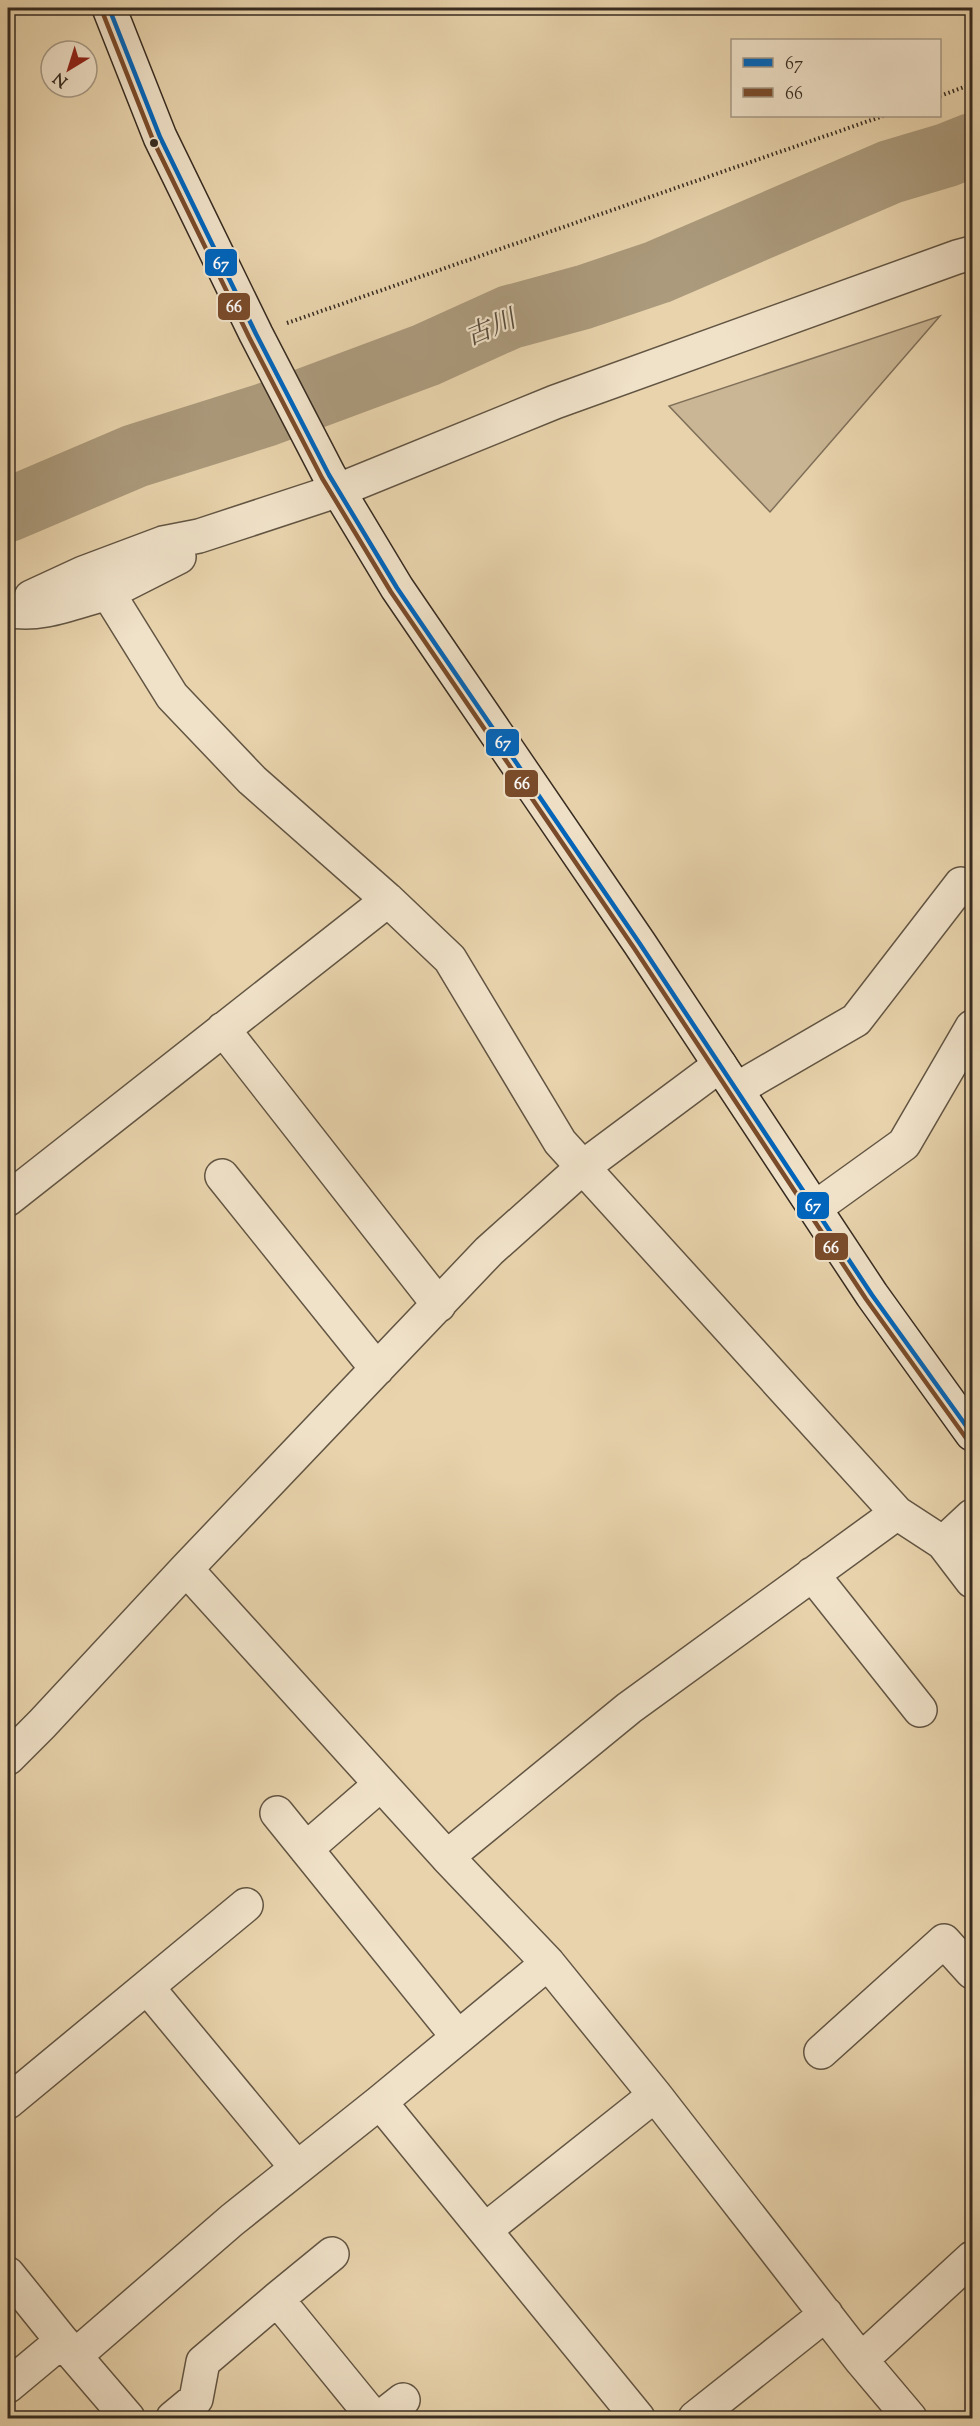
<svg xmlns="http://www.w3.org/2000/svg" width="980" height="2426" font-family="'Sorts Mill Goudy','Noto Serif JP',serif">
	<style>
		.green { fill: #cab694; stroke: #80705a; stroke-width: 1.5 }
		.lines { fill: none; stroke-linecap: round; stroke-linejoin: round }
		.river { stroke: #ab9a7c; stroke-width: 64 }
		.street-casing { stroke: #625543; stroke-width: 36 }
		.secondary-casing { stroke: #362b20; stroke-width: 36 }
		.path { stroke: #362b20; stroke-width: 4; stroke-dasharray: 1.5 3; stroke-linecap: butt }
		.street { stroke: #f0e2c9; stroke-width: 33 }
		.secondary { stroke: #f0e2c9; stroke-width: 33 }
		.bus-1-casing { stroke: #f0e2c9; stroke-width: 9 }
		.bus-2-casing { stroke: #f0e2c9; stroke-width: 9 }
		.bus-1 { stroke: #0065bd; stroke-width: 4.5 }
		.bus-2 { stroke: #7a4b2a; stroke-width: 4.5 }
		.bus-dot { fill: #362b20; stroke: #f0e2c9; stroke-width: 2 }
		.labels { text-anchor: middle; stroke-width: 4.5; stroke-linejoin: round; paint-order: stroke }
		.water-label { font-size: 26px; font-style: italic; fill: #594c3c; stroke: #f0e2c9 }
		.line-badge { stroke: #f0e2c9; stroke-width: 2 }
		.badge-label { font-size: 16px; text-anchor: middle; font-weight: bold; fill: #fff }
	</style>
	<rect width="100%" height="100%" fill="#e8d3ac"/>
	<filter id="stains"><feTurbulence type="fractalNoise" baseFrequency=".00333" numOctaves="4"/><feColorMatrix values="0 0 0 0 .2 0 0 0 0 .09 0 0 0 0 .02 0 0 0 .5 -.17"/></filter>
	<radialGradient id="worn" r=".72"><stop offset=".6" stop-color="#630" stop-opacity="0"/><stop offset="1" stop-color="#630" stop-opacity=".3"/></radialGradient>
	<!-- green -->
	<path class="green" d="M940,316L770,512L669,406Z"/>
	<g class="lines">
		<!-- river -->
		<path class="river" d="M8,510L135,456L265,415L426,355L510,317L584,297L658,272L890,172L947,155L972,145"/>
		<!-- street casing -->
		<g class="street-casing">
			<path id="street" d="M108,593L179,557
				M31,597L83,573L163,543L199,536L339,490L555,402L957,257L972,253
				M8,610C39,618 77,601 108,593L172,696L252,780L388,900L450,959L560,1142L897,1513L629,1708L447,1857
				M223,1029L439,1305
				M737,1089L856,1020L961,884L972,892
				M222,1176L377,1369
				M8,1199L388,900
				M815,1208L904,1144L972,1027
				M897,1513L943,1543L972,1581
				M943,1543L972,1516
				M186,1569L447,1857L548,1963L655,2095L861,2360L910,2418
				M812,1574L920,1710
				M8,1758L42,1724L186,1569L489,1251L583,1167L720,1065
				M277,1813L458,2037
				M306,1849L381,1784
				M147,1987L297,2168
				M821,2052L944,1941L972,1972
				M8,2102L246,1905
				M380,2102L638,2418
				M485,2230L655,2095
				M8,2274L62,2341
				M277,2299L332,2254
				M75,2356L232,2220L380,2102L548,1963
				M861,2360L972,2258
				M8,2386L62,2341L128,2418
				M173,2418L196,2399L203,2362L277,2299L374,2418
				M380,2418L403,2400
				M695,2418L826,2314"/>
		</g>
		<!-- secondary casing -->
		<g class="secondary-casing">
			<path id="secondary" d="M109,8L160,137L256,334L329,475L397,588L640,944L872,1295L972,1434"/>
		</g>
		<!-- path -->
		<path class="path" d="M940,96L972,84
			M287,323L883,116"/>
		<!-- street -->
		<use href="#street" class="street"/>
		<!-- secondary -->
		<use href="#secondary" class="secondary"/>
		<!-- bus-1 casing -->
		<g class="bus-1-casing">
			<path id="bus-1" d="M109,8L160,137L256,334L329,475L397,588L640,944L872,1295L972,1434"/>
		</g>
		<!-- bus-2 casing -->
		<g class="bus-2-casing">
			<path id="bus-2" d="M102,11L153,140L249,337L322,478L391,592L634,948L866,1299L966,1438"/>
		</g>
		<!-- bus-1 -->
		<use href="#bus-1" class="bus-1"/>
		<!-- bus-2 -->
		<use href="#bus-2" class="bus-2"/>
	</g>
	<!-- markers -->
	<circle class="bus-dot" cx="154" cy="143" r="5"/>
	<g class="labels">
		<!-- water labels -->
		<g class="water-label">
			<text transform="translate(490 327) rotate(-23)" y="9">古川</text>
		</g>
	</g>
	<g class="line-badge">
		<rect x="204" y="248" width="34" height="29" rx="6" fill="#0065bd"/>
		<rect x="217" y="292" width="34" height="29" rx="6" fill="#7a4b2a"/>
		<rect x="485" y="728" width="35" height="29" rx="6" fill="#0065bd"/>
		<rect x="504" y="769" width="35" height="29" rx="6" fill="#7a4b2a"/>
		<rect x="796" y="1191" width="34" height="29" rx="6" fill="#0065bd"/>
		<rect x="814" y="1232" width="35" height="29" rx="6" fill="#7a4b2a"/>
	</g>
	<g class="badge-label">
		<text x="221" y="269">67</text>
		<text x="234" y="312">66</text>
		<text x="503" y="748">67</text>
		<text x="522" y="789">66</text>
		<text x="813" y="1211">67</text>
		<text x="831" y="1253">66</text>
	</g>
	<!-- margin -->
	<rect width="980" height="2426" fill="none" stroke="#e8d3ac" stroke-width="30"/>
	<rect x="9" y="9" width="962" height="2408" fill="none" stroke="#362b20" stroke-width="3"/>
	<rect x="15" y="15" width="950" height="2396" fill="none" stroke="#362b20" stroke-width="1.5"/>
	<!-- legend -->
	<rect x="731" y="39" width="210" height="78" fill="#f0e2c9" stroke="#a69985" stroke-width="1.5"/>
	<rect x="743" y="58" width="30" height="9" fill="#0065bd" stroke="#a69985" stroke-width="1.5"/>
	<text x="785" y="69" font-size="18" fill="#362b20">67</text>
	<rect x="743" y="88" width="30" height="9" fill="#7a4b2a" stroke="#a69985" stroke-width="1.5"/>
	<text x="785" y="99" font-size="18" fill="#362b20">66</text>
	<!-- north arrow -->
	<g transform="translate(69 69) rotate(218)"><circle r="28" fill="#f0e2c9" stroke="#a69985" stroke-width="1.5"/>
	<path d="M0-4.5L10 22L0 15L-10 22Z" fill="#8f2418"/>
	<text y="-9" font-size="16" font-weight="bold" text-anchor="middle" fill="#362b20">N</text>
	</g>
	<rect width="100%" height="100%" filter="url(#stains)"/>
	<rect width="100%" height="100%" fill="url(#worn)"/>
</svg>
